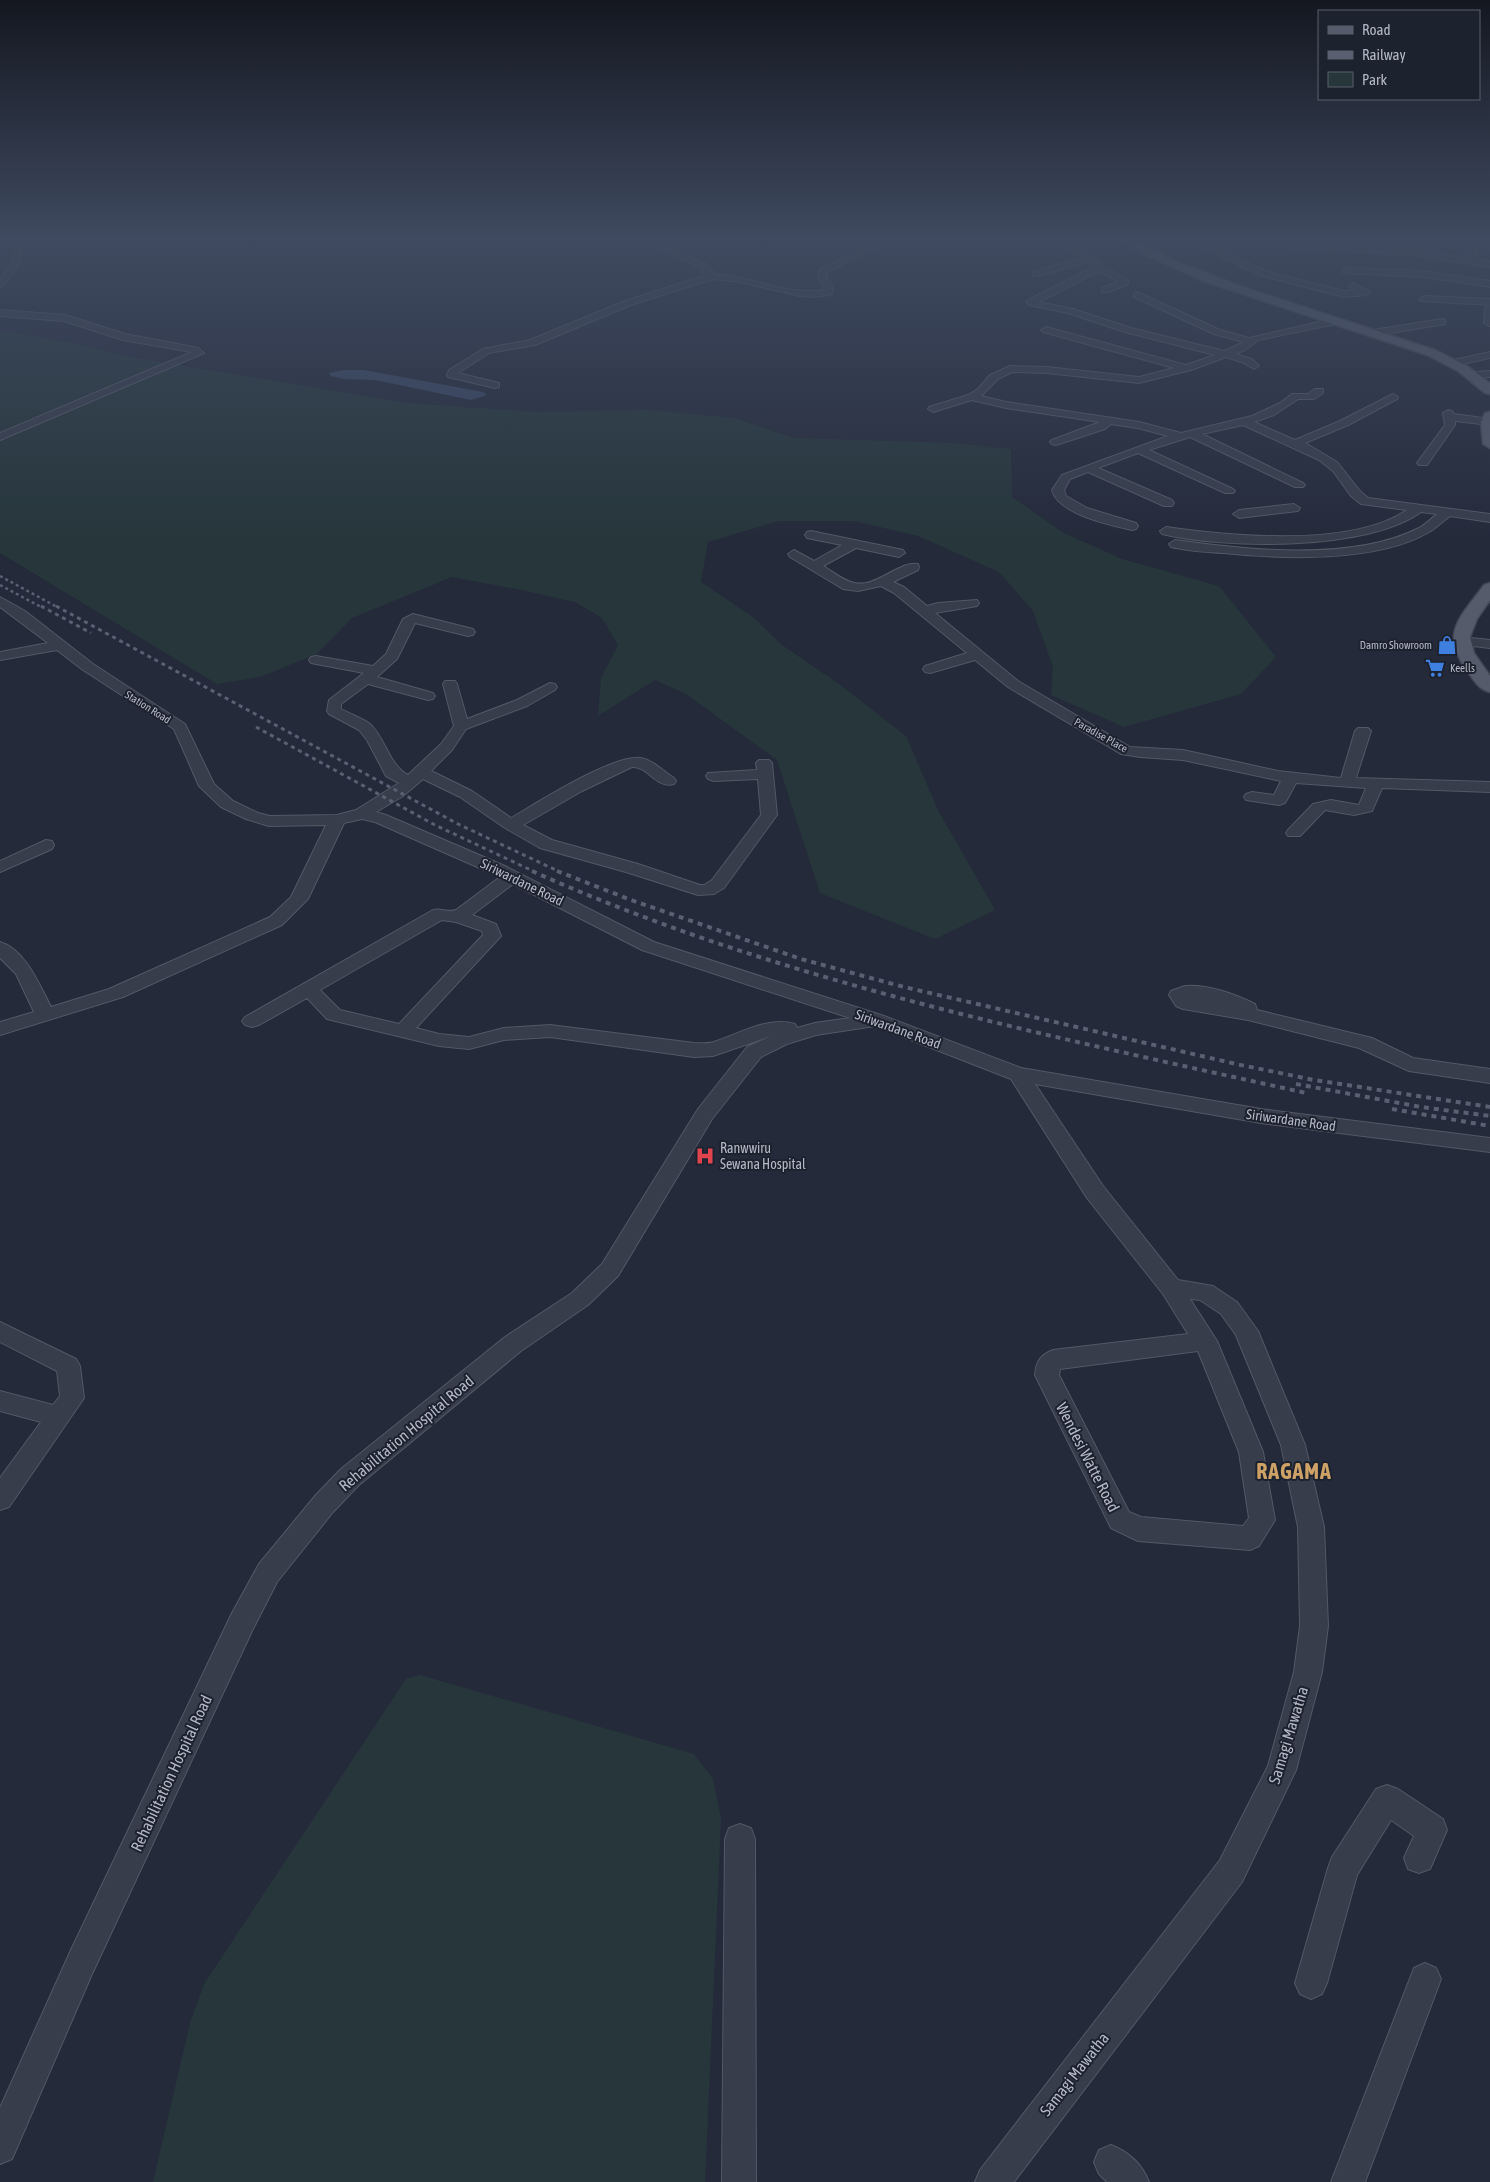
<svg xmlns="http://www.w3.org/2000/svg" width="1490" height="2182" font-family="'Asap Condensed',sans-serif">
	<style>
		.green { fill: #26363b }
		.water { fill: #3a4562 }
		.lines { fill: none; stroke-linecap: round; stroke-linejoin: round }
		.minor-casing { stroke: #535865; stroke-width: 2 }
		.major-casing { stroke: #414653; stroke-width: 3 }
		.minor { fill: #373d4b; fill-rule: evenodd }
		.major { fill: #555b6b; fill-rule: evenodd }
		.rail-far2 { stroke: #5a6071; stroke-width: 2.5; stroke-dasharray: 3 3; stroke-linecap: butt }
		.rail-far1 { stroke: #5a6071; stroke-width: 3; stroke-dasharray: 4 4; stroke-linecap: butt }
		.rail { stroke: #5a6071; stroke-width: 4; stroke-dasharray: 5 5; stroke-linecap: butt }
		.labels { text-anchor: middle; stroke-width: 4; stroke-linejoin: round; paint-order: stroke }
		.far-poi-label { font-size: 11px; fill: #b3b8c6; stroke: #1d222f; text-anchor: end }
		.far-street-label { font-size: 11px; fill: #b3b8c6; stroke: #1d222f }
		.street-label { font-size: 14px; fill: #b3b8c6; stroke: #1d222f }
		.poi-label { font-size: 14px; fill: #b3b8c6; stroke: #1d222f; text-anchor: start }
		.near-street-label { font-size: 16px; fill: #b3b8c6; stroke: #1d222f }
		.near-district-label { font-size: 22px; font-weight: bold; letter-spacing: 1px; fill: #cea166; stroke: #1d222f }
	</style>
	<rect width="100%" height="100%" fill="#242a3a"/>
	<!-- green -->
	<path class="green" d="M0,330L84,345L130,357L408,403L536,412L648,410L734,418L794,438L955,443L1011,449L1012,497L1062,532L1122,559L1219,586L1276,657L1241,694L1124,727L1051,695L1053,667L1033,611L999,572L918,536L854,521H778L708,542L701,582L753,617L782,645L839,684L906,736L938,810L995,910L935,939L820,893L777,760L686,694L655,680L598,716L601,678L618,645L602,618L575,602L521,590L452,577L352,618L317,654L260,677L217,684L0,553Z
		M420,1675L694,1754L713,1779L721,1819L705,2182H153L190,2023L204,1984L406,1679Z"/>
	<!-- water -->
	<path class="water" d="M344,370H364L483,392L487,395L471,400L375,380L344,379L331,376L329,373Z"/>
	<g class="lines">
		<!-- minor casing -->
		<g class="minor-casing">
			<path id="minor" d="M9,236H17C26,261 18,266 3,286L0,287C0,272 13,266 14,252C14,248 10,241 9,236Z
				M635,236H645L706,264L715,274C752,276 787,296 825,290L818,276L820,269L888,236H898L827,272L826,276L833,287L832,294L815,297L800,296L740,282L713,279L631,305L535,345L489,353L458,373L499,383V387L495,388L448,377L447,375L449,370L483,349L530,340L625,301L706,275L700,268Z
				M1003,236H1017L1013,238L1003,239Z
				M1028,236C1043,235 1056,241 1070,241C1090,242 1109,236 1129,236L1125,238L1077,245L1102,265L1128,280V284L1108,292H1102V288L1118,282L1099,271L1039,302L1073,309L1131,328L1224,351L1244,342L1214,334L1134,297V293L1137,292L1220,330L1249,338L1336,318L1341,321L1336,324L1258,340L1245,350L1235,354L1252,359L1259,366L1254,369L1244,363L1226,357L1191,370L1139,383L1047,373L1012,372L998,379L981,396L1006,402L1139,422L1181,433L1252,416L1280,403L1292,394H1308L1315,389H1323V393L1314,399H1298L1274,415L1254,422L1295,440L1340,421L1393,394L1398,397L1397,399L1348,425L1305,443L1337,462L1360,491L1368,498L1490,514V522L1450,516C1443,521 1436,528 1429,532C1377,563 1282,559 1223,553C1206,552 1188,551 1171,547L1169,544L1175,540C1247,550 1352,562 1419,528C1425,525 1431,519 1437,514L1421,512C1368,551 1224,549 1162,534L1160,531L1166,527C1231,536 1351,548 1407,510L1361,504L1351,496L1333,471L1319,460L1243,425L1202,434L1303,483L1305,485L1303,487H1295L1190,437L1149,450L1233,489L1235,491L1233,493H1225L1138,453L1098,468L1172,500L1174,503L1172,506H1164L1088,472L1070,479L1064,490L1066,496L1087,508L1136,523L1138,526L1136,529L1132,530C1110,525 1058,514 1052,490L1062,475L1168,436L1138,428L1111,424L1105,429L1056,445L1052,444L1050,442L1052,440L1100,422L1006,408L972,400L933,412L928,409L929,407L968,395L978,389L990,375L1010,366L1047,367L1139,377L1174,368L1043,332L1041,330L1046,327L1186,365L1215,355L1125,332L1068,313L1029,305L1026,302L1028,300L1093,267L1087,262L1039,276H1033V272L1082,258L1067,246Z
				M1142,236H1181L1408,249L1418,236H1451L1443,240L1424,239L1416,250L1465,258L1472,245L1490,238V243L1478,249L1473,259L1490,261V267L1410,255L1146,238Z
				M1205,242L1265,271L1344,291L1355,290L1349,286L1353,283L1371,292L1366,295L1344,297L1259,275L1202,247L1201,245Z
				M1346,268L1423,271L1490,281V287L1423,277L1343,273V269Z
				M1424,296L1490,299V305L1421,301L1419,299Z
				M1490,305V326H1489L1484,323L1485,308Z
				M0,310L65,315L125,334L198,348L204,353L0,440V433L192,352L123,340L64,321L0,316Z
				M1442,319L1445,320V324L1373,336L1368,333L1373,330Z
				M1490,352V358L1453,366L1448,363L1449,361Z
				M1490,371V377L1476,378L1471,375L1476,372Z
				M1448,410L1452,411L1454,414L1490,419V425L1455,421V425L1427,465H1419L1417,463L1445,425L1443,413Z
				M1294,504L1300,508L1298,511L1239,518L1233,514L1239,510Z
				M811,531L903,550L905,553L899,557L856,548L823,566C832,571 841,579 851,582C874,591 899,560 918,564L919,567L918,570L893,582L904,587L927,606L938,603L977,600L979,603L977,606L935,613L1018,681L1130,747L1183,750L1278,771L1341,778L1355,731L1358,728H1368L1371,731L1356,778L1490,782V792L1382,788L1372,811L1354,815L1325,810L1300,836H1288L1286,833L1288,830L1313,804L1331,800L1359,805L1366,788L1296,783L1285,803L1279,805L1246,800L1244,797L1246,794L1252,792L1274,795L1281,781L1183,760L1140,757L1121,754L1008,687L975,660L930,673L925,672L923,669L925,666L967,653L894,593L881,586L858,591L843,589L790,557L788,554L794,550L814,561L842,545L807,538L805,535L807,532Z
				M0,597L25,611L93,664L185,724L214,784L233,801L258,813L270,816L337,815L356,810L399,783L386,776L367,740L359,730L329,714L327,711L329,700L364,673L311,663L309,660L311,657L316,656L373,666L386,654L403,619L413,614L473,629L475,632L473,635L468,636L415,623L397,659L377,677L433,693L435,696L433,699L428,700L368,684L341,704V709C350,714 362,718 370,724C386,739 389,765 408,775L441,744L454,726L443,684L445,681H455L457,684L467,719L517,700L550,683L555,684L557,687L555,690L527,706L466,729L452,750L431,771L472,791L511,818C537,803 613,754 641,758C653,760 663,771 674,778L676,781L674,784C656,789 648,766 632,767L582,791L523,825L552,840L638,864L700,885H704L712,880L761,815L758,779L714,781L708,779L706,776L708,773L757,770L756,763L759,760H769L772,763L777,815L724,888L714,894L698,895L626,872L540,848L505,828L460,797L423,779L403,796L376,812L386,815L505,866L654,942L884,1016L1021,1068L1261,1109L1490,1138V1152L1261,1123L1035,1084L1103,1186L1178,1280L1213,1286L1237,1302L1258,1331L1305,1445L1324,1527L1328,1626L1322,1672L1296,1770L1242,1882L1014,2182H975L980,2170L1220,1860L1268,1766L1294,1672L1300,1626L1298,1527L1281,1445L1236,1335L1221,1314L1200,1300L1190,1299L1217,1341L1263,1452L1275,1520L1259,1546L1250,1550L1138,1541L1111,1528L1035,1375C1036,1362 1040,1355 1053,1350L1188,1334L1163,1294L1087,1198L1011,1079L875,1026L816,1035L787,1044L761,1057L712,1119L618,1276L588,1305L521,1351L359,1485L333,1512L277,1582L252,1631L92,1974L12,2159L0,2164V2108L70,1952L232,1613L259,1564L315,1496L341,1469L505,1337L572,1293L602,1264L698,1109L747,1047L771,1036L713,1056L694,1057L550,1037L504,1040L469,1049L439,1046L327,1019L307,998L259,1025L252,1027L245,1025L242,1021L245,1017L433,910C441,908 448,913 456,910L500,877L375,822L362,819L344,823L308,899L282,925L123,997L0,1035V1022L34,1012L16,974L0,958V942C25,949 40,986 51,1007L109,989L270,917L291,897L326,825L269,826L246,819L221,807L199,786L174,729L83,670L57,650L0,660V652L48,643L0,607ZM513,884L642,950L850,1018L815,1023L797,1028L795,1024C768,1016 739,1034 714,1042C708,1044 701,1043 694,1043L550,1025L504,1028L469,1037L439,1034L416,1028L501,936L496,924L472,915ZM442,920L456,922L482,931L483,935L399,1024L340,1010L320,990ZM1198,1351L1239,1452L1249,1518L1243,1526L1141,1517L1129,1512L1059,1375L1060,1369Z
				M1461,637L1490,640V648L1456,644L1454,641L1456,638Z
				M46,840L52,841L54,845L52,849L0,872V861Z
				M1185,986C1207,984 1235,994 1255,1004L1257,1010L1372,1038L1413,1058L1490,1069V1083L1409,1071L1359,1048L1248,1020L1183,1009L1176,1006L1169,995L1171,991Z
				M0,1322L76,1359L80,1366L84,1398L9,1507L0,1510V1478L41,1422L0,1411V1391L53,1405L60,1396L57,1371L0,1342Z
				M1387,1785L1398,1789L1443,1819L1447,1830L1430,1869L1419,1873L1408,1869L1404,1858L1414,1836L1391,1820L1357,1875L1327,1983L1322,1994L1311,1999L1300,1994L1295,1983L1328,1868L1332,1857L1376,1789Z
				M740,1824L751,1828L755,1839L756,2182H722L725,1839L729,1828Z
				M1425,1963L1436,1968L1441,1979L1365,2182H1331L1414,1968Z
				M1111,2145C1129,2152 1142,2164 1149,2182H1107L1099,2174L1094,2162L1099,2150Z"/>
		</g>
		<!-- major casing -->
		<g class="major-casing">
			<path id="major" d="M1115,236H1127L1180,263L1243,287L1435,350L1467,366L1490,383V394L1485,393L1458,371L1427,355L1203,281L1143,254Z
				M1490,412V448L1483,444L1481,422L1485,413Z
				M1490,583V600L1477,619L1470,637L1474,653L1490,676V692C1480,690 1474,681 1468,672C1439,633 1460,618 1484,585Z"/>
		</g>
		<!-- minor -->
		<use href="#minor" class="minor"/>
		<!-- major -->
		<use href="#major" class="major"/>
		<!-- rail-far2 -->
		<path class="rail-far2" d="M0,576L59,608
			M0,585L43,608"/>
		<!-- rail-far1 -->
		<path class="rail-far1" d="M41,606L91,633
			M56,606L458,824L560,872
			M256,727L435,825L535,872"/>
		<!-- rail -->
		<path class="rail" d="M532,871C777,981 1045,1035 1306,1093
			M557,871L631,900L801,959L904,987L1236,1064L1314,1080L1490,1107
			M1296,1084L1421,1107L1490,1116
			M1392,1109L1490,1126"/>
	</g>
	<!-- sky -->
	<linearGradient id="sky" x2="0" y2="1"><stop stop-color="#141720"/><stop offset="0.44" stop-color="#3f4a60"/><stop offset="1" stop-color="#3f4a60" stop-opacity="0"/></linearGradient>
	<rect width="1490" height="541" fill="url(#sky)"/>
	<!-- icons -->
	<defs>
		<g id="shop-bare" transform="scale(1.5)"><path d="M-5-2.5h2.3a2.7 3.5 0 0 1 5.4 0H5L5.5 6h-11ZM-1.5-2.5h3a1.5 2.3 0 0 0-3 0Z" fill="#3f7fe0" stroke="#1d222f" stroke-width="2.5" paint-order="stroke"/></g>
		<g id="supermarket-bare" transform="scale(1.5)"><path d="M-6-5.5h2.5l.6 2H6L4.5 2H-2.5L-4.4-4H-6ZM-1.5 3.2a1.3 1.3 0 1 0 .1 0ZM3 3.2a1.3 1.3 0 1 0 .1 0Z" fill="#3f7fe0" stroke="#1d222f" stroke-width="2.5" paint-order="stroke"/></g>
		<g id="hospital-bare" transform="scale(1.5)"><path d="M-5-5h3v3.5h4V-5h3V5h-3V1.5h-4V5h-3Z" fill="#e0444e" stroke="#1d222f" stroke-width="2.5" paint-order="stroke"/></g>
	</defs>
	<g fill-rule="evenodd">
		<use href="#shop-bare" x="1447" y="645"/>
		<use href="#supermarket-bare" x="1435" y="668"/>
		<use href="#hospital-bare" x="705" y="1156"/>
	</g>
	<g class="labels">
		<!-- far-poi labels -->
		<g class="far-poi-label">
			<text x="1432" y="649">Damro Showroom</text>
			<text x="1450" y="672" text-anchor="start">Keells</text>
		</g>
		<!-- far-street labels -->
		<g class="far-street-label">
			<text transform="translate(148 707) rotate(32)" y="4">Station Road</text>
			<text transform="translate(1101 735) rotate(29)" y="4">Paradise Place</text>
		</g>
		<!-- street labels -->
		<g class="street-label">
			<text transform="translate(522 882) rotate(26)" y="5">Siriwardane Road</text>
			<text transform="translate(898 1029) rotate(20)" y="5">Siriwardane Road</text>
			<text transform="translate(1291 1120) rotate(8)" y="5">Siriwardane Road</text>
		</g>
		<!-- poi labels -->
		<g class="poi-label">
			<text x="720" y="1153">Ranwwiru<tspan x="720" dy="16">Sewana Hospital</tspan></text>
		</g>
		<!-- near-street labels -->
		<g class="near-street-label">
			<text transform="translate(406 1433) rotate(-40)" y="6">Rehabilitation Hospital Road</text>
			<text transform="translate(1088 1457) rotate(63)" y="6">Wendesi Watte Road</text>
			<text transform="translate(1288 1735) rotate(-73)" y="6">Samagi Mawatha</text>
			<text transform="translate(171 1773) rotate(-65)" y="6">Rehabilitation Hospital Road</text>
			<text transform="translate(1074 2074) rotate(-52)" y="6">Samagi Mawatha</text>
		</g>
		<!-- near-district labels -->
		<g class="near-district-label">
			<text x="1294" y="1479">RAGAMA</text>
		</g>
	</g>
	<!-- legend -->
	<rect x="1318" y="10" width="162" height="90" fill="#1d222f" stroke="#595e6b"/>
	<rect x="1328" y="26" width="25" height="8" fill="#555b6b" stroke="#595e6b"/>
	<text x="1362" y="35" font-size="15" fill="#b3b8c6">Road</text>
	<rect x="1328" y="51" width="25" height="8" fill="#5a6071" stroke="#595e6b"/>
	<text x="1362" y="60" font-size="15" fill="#b3b8c6">Railway</text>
	<rect x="1328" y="72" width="25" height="15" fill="#26363b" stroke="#595e6b"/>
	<text x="1362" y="85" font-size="15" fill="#b3b8c6">Park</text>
</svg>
